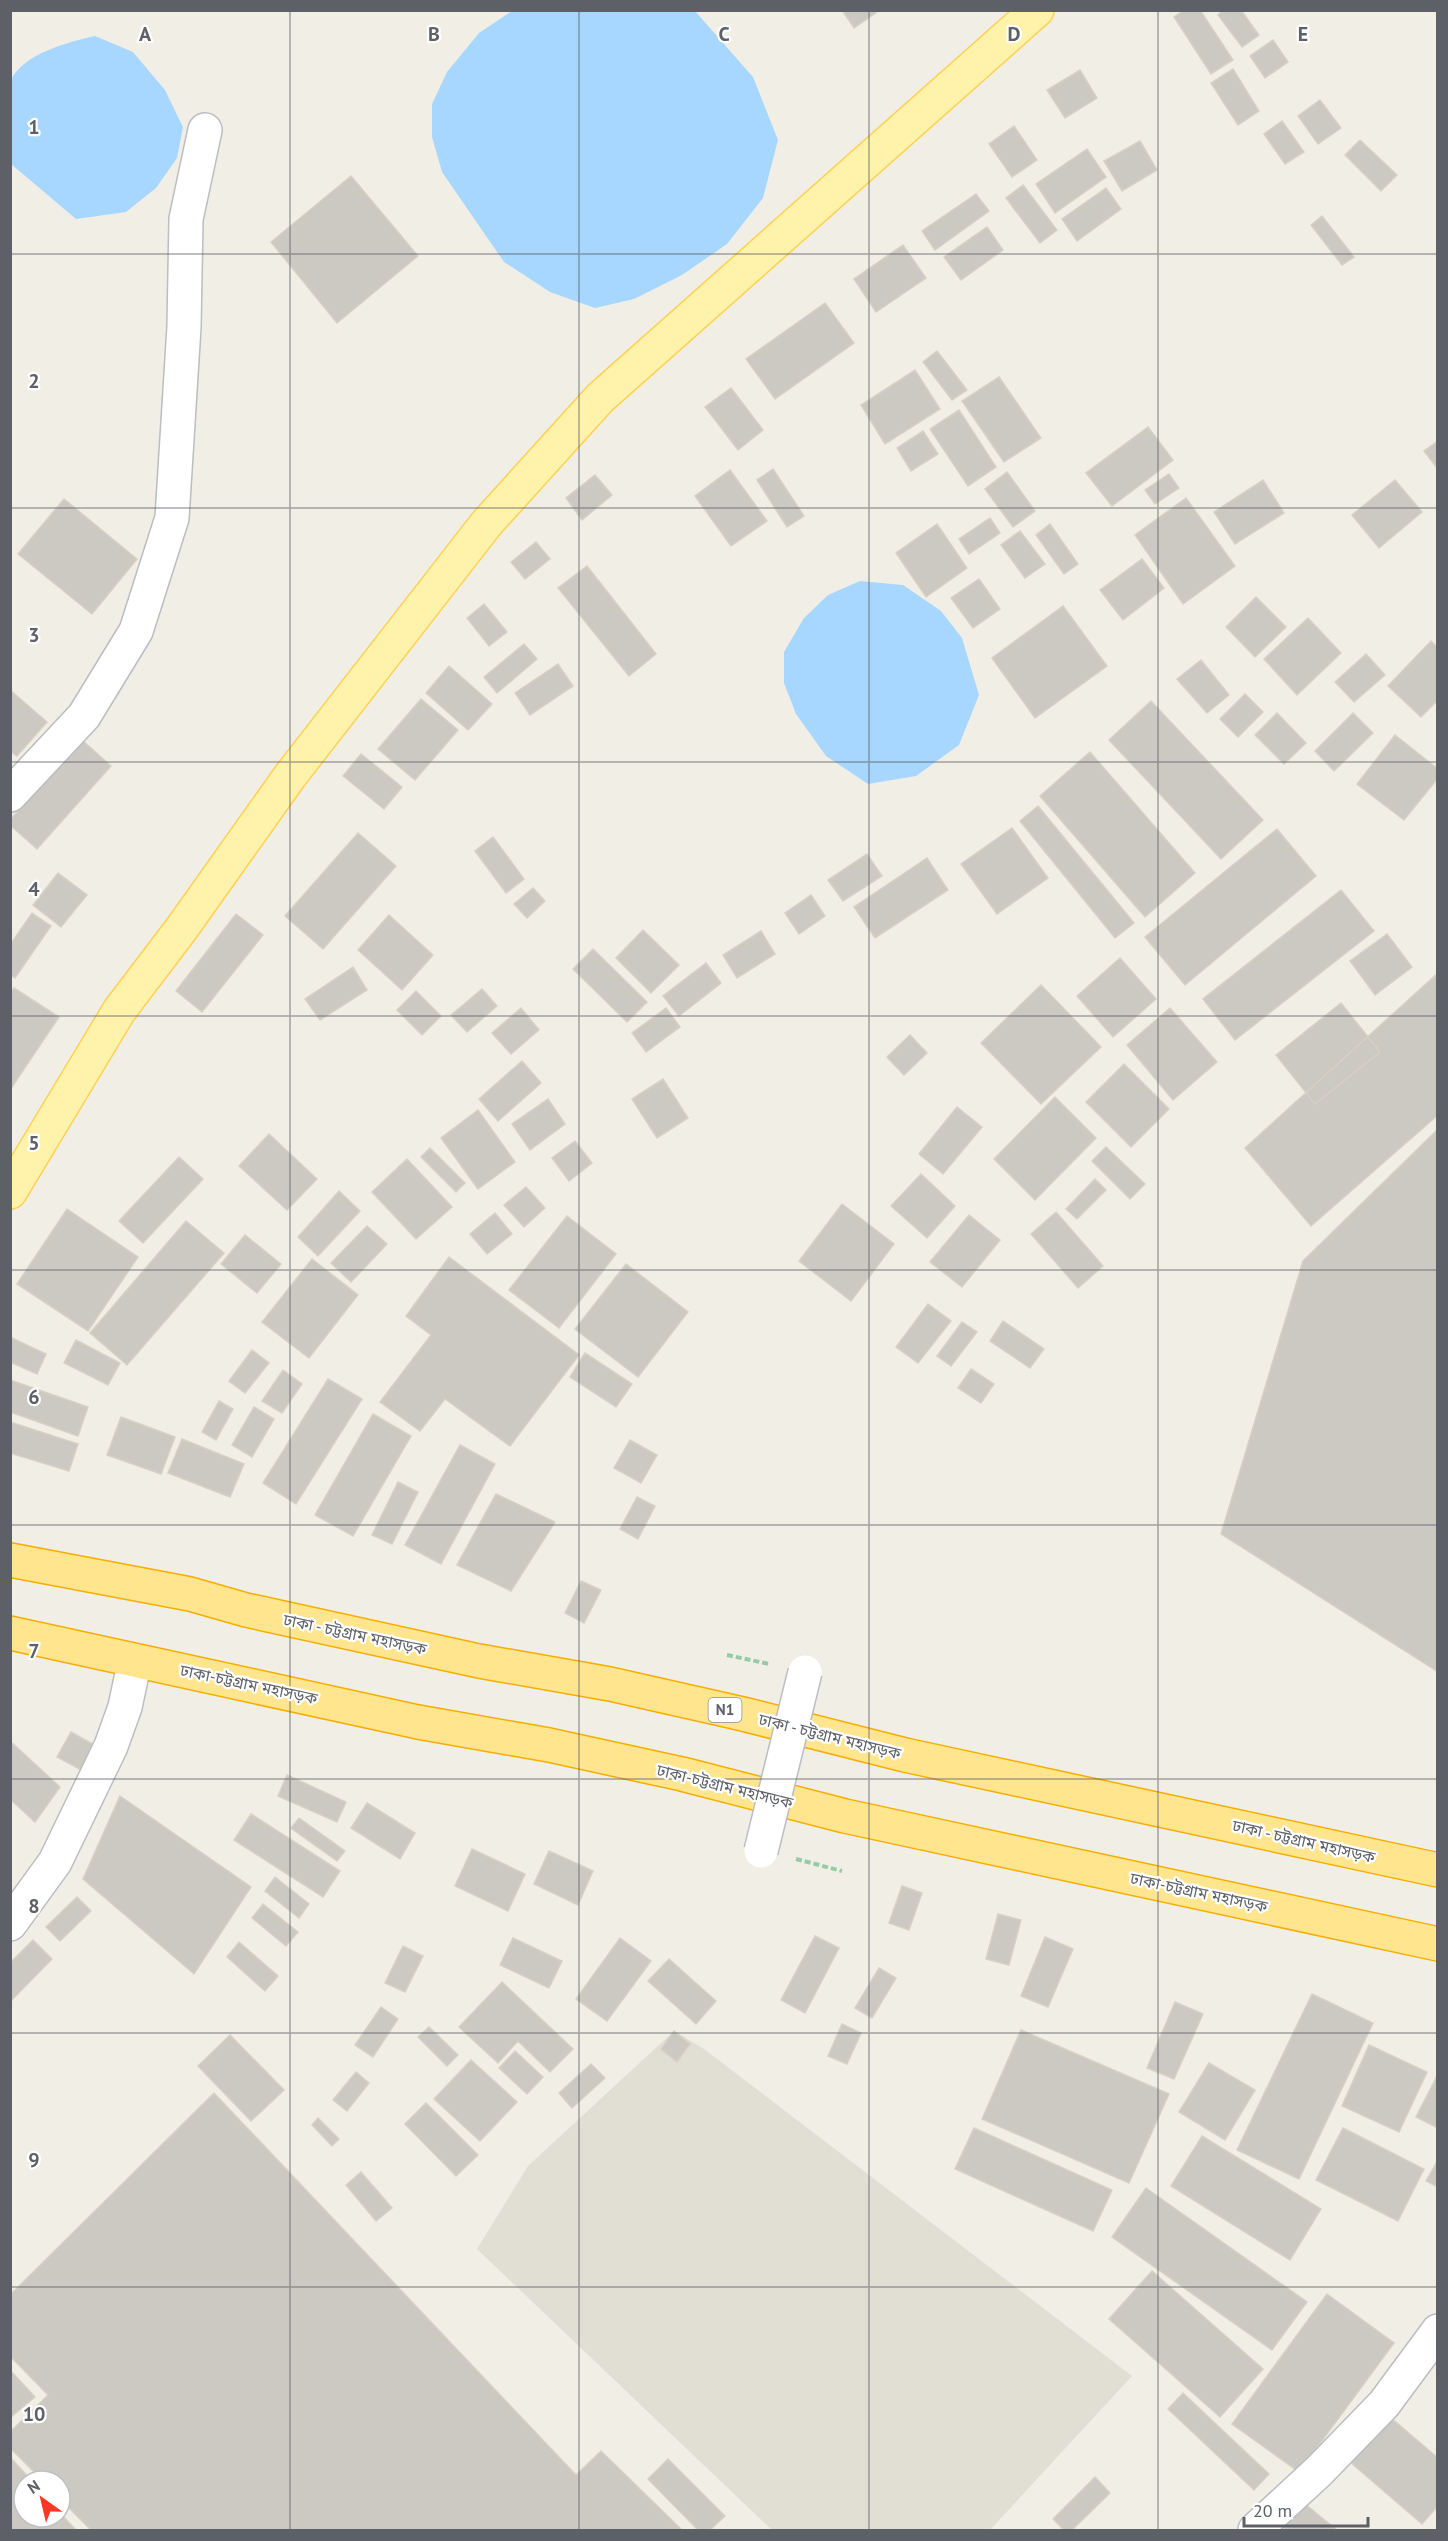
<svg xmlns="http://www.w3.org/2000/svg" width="1448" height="2541" font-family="'PT Sans','Noto Sans Bengali',sans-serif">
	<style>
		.education { fill: #e1ded4 }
		.water { fill: #a7d7ff }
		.building { fill: #ccc8c2; stroke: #d6d1c3; stroke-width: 1.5 }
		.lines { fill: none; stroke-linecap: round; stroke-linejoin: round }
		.minor-casing { stroke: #babdc2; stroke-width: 36 }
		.major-casing { stroke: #ffd150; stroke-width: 36 }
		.highway-casing { stroke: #f6ae00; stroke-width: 36 }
		.path { stroke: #97caa6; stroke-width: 4; stroke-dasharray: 6 3; stroke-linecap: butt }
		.minor { stroke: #fff; stroke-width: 33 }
		.major { stroke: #fff3ac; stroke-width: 33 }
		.highway { stroke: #ffe58e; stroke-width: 33 }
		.minor-bridge-casing { stroke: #babdc2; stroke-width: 36; stroke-linecap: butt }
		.minor-bridge { stroke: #fff; stroke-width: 33 }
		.grid { fill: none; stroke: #5d6167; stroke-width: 1.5; stroke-opacity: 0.55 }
		.labels { text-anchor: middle; stroke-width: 4.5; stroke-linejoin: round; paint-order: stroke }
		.shield { fill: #fff; stroke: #8e9095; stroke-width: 1.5 }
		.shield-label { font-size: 15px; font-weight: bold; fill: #5d6167 }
		.street-label { font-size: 16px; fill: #5d6167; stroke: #fff }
		.grid-label { font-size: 20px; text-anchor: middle; font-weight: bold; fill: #5d6167; stroke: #fff; stroke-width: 4.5; stroke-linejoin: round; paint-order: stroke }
	</style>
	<rect width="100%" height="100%" fill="#f1efe5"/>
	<!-- education -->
	<path class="education" d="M674,2031L704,2049L1132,2376L990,2530H772L477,2249L528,2166Z"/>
	<!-- water -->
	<path class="water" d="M512,11H695L753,77L778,140L763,198L727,244L682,275L634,299L595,308L550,292L504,262L442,172L432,137V104L447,72L479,33Z
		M95,36L133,52L165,90L183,127L177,158L156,188L126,212L76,219L11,164C10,150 8,88 11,80C24,53 69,42 95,36Z
		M860,581L903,585L941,611L962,638L979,695L959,745L916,776L868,784L826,756L796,714L784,683V652L804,618L828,595Z"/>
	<!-- building -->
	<path class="building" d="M842,10H880L854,28Z
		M1184,10H1200L1233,60L1211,74L1174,17Z
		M1223,10H1241L1259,35L1242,47L1218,15Z
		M1273,40L1288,62L1265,78L1250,56Z
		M1233,69L1259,111L1238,125L1211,83Z
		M1080,70L1097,98L1065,118L1047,90Z
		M1320,100L1341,128L1318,144L1298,116Z
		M1282,121L1304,152L1285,164L1264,134Z
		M1014,126L1037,160L1012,177L989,144Z
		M1360,140L1397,175L1381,191L1345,155Z
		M1140,141L1157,170L1122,191L1104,161Z
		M1087,149L1106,177L1055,213L1036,184Z
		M351,176L418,256L337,323L271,242Z
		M1023,185L1057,230L1040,243L1006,198Z
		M1106,188L1121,209L1077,241L1062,219Z
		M976,194L989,211L935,250L922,231Z
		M1322,216L1354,257L1342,265L1311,225Z
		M987,227L1003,250L961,280L944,257Z
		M903,245L926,278L876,312L854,279Z
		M825,303L854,343L775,399L746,359Z
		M937,351L967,390L952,400L923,362Z
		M915,370L940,409L885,444L861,405Z
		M999,377L1041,438L1004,462L962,401Z
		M731,388L763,430L738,450L705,407Z
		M959,410L996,467L968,486L930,429Z
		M1148,427L1173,460L1112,506L1086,473Z
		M923,431L938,454L911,471L897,448Z
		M1438,441V469L1424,451Z
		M773,469L804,516L787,527L757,480Z
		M730,470L767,521L731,546L695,496Z
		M1007,472L1035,511L1013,527L985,489Z
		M1169,474L1179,488L1155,504L1145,490Z
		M595,475L612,495L582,520L566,498Z
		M1263,480L1284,513L1235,544L1214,512Z
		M1395,480L1422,512L1379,548L1352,515Z
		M1186,498L1235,566L1183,604L1135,535Z
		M64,499L137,559L92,614L18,554Z
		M990,518L1000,533L969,554L959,539Z
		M937,524L967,568L926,597L896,553Z
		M1050,524L1078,564L1064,574L1036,535Z
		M1020,531L1045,564L1025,578L1001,545Z
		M536,542L550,559L525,579L511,562Z
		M1142,559L1164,588L1123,620L1100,590Z
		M587,566L656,654L629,676L558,588Z
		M979,579L1000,609L973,628L951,598Z
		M1256,597L1286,627L1255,657L1226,627Z
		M484,604L507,632L489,646L467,618Z
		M1063,606L1107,666L1035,718L992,658Z
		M1308,618L1341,653L1297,695L1264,659Z
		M1431,641L1438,648V700L1421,717L1388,686Z
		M524,644L537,659L497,693L484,677Z
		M1366,654L1385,675L1354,702L1335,682Z
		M1201,660L1229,695L1207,713L1177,679Z
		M558,664L573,686L530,715L515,693Z
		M449,666L492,704L468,730L426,693Z
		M10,690L47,722L17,756L10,751Z
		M1245,694L1263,712L1238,737L1220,719Z
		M421,699L458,730L415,780L378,749Z
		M1151,701L1263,820L1221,859L1109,740Z
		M1277,713L1306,743L1284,764L1255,735Z
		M1353,713L1373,733L1334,771L1315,751Z
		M1395,735L1438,769V778L1404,820L1357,784Z
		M82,740L111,766L37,849L10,825V820Z
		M1090,752L1195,873L1145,917L1040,796Z
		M361,754L402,787L384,809L343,776Z
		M1038,806L1134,923L1115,938L1020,821Z
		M1012,828L1048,878L997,914L961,864Z
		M1277,829L1316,876L1185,985L1145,937Z
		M358,833L396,866L323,949L285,916Z
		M493,837L524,879L506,893L475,851Z
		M867,854L882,876L843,901L828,880Z
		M927,858L948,890L875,938L854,907Z
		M58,873L87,895L61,927L33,905Z
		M533,888L545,901L527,918L514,904Z
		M1341,890L1374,931L1235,1040L1203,999Z
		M811,895L825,916L799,934L785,913Z
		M32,913L51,926L15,978L10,974V945Z
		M236,914L263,935L202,1012L176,991Z
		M389,915L433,955L402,990L358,950Z
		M643,930L679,965L651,993L616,958Z
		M761,931L775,954L737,978L723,955Z
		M1387,934L1412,967L1375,995L1350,961Z
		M593,949L647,1002L627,1022L573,969Z
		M1120,958L1156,999L1113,1037L1077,996Z
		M706,963L721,983L679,1016L663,996Z
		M353,967L367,990L320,1020L305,999Z
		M1438,973V1115L1311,1226L1245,1148Z
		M1041,985L1101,1047L1041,1104L981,1043Z
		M14,988L59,1017L10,1090V993Z
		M482,989L497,1006L467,1032L451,1015Z
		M416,991L441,1016L422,1035L397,1010Z
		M1341,1003L1380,1052L1315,1104L1276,1055Z
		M521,1008L539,1030L511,1054L492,1033Z
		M666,1008L680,1027L646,1052L632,1033Z
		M1170,1008L1217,1062L1173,1100L1127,1045Z
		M910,1035L927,1053L904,1075L887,1057Z
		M522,1061L541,1083L498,1121L479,1099Z
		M1124,1064L1169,1109L1131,1147L1086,1102Z
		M663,1079L688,1118L657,1138L632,1099Z
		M1055,1097L1096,1138L1035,1200L994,1159Z
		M548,1099L565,1124L530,1150L512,1124Z
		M957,1107L982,1127L943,1174L919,1154Z
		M478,1110L515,1162L478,1189L441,1138Z
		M1438,1129V1672L1221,1534L1303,1261Z
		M269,1134L317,1179L287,1210L239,1166Z
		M575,1141L592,1163L569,1181L552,1158Z
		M1106,1147L1145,1184L1130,1199L1092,1161Z
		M430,1148L465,1183L456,1192L421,1157Z
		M179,1157L203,1179L143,1243L119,1221Z
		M407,1159L452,1207L416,1239L372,1192Z
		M921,1174L955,1206L927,1238L891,1206Z
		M1095,1179L1106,1190L1077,1219L1066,1209Z
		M526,1187L545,1208L524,1227L504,1205Z
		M339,1191L360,1211L318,1256L298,1237Z
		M842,1204L894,1244L851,1301L799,1261Z
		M67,1209L138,1257L88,1331L17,1284Z
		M1056,1212L1103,1266L1078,1288L1031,1234Z
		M495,1213L512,1234L487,1254L470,1234Z
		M969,1215L1000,1240L962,1287L930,1262Z
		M567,1216L616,1254L559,1328L509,1290Z
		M186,1221L224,1253L127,1365L90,1333Z
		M367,1226L387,1244L351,1282L331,1263Z
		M245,1235L281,1264L257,1293L221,1264Z
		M449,1257L579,1355L510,1446L445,1399L420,1431L380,1402L431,1335L406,1316Z
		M312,1259L358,1295L309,1358L262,1322Z
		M626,1264L688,1312L638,1377L575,1329Z
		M928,1304L951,1321L918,1363L896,1347Z
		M1003,1321L1044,1349L1030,1368L990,1341Z
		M962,1322L977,1332L951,1366L937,1356Z
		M10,1337L46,1354L37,1374L10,1362Z
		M76,1340L120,1363L108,1385L64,1363Z
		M252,1350L269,1363L245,1393L229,1381Z
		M585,1353L632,1384L616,1407L570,1377Z
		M971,1369L994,1384L981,1403L958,1388Z
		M283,1370L302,1384L282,1413L262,1401Z
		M328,1379L362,1399L296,1504L263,1483Z
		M10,1380L88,1407L78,1436L10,1412Z
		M219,1401L233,1409L216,1440L202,1432Z
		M254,1407L274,1419L252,1457L232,1445Z
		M373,1414L411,1436L353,1536L315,1515Z
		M121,1417L175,1437L161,1474L107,1455Z
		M10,1422L78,1444L69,1471L10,1453Z
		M182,1439L244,1464L230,1497L168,1473Z
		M630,1440L657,1455L641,1483L614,1468Z
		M460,1445L495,1464L441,1564L405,1545Z
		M398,1482L418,1492L392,1544L372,1535Z
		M496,1494L555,1522L511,1591L457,1565Z
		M637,1497L655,1506L638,1539L620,1529Z
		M581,1581L601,1590L584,1623L565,1613Z
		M71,1732L98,1747L85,1772L57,1757Z
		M10,1741L60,1787L35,1822L10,1799Z
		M287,1775L346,1802L337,1822L278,1796Z
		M120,1796L251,1887L194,1974L83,1879Z
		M367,1803L415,1833L400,1859L351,1828Z
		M251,1814L340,1871L323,1897L234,1840Z
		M299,1818L345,1851L337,1861L291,1828Z
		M472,1849L525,1874L508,1911L455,1886Z
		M549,1851L593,1871L578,1905L534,1884Z
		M275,1877L309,1904L299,1918L265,1891Z
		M902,1886L922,1893L909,1930L889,1923Z
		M77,1897L91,1911L60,1941L46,1927Z
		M263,1904L298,1932L286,1946L252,1918Z
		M998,1914L1021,1920L1009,1965L986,1959Z
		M815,1936L839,1948L805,2013L781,2000Z
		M1045,1937L1073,1949L1048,2007L1021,1996Z
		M513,1938L562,1961L549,1988L500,1965Z
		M620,1938L651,1961L607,2021L576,1999Z
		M33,1940L52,1959L10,2002V1963Z
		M239,1942L278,1976L265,1991L227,1957Z
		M403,1946L423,1956L405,1992L385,1983Z
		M669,1959L716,2001L696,2024L648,1981Z
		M879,1968L896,1978L872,2018L855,2008Z
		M502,1982L573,2049L550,2072L518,2041L498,2063L459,2027Z
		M1312,1994L1373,2023L1299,2179L1237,2150Z
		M1175,2002L1203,2014L1174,2079L1147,2068Z
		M381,2007L398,2019L373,2057L355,2045Z
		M842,2024L861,2033L847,2064L828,2056Z
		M429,2027L458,2055L447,2066L418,2037Z
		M1021,2030L1169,2094L1129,2183L982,2119Z
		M674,2031L690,2044L677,2062L661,2049Z
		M230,2035L284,2090L251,2121L198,2066Z
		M1369,2045L1427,2072L1399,2132L1342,2106Z
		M515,2051L543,2077L527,2094L499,2068Z
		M471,2060L517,2102L480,2141L434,2099Z
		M1209,2063L1255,2090L1225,2140L1179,2112Z
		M591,2064L605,2078L572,2108L559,2093Z
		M356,2072L369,2083L347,2111L333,2100Z
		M1436,2078L1438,2079V2128L1416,2117Z
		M214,2093L576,2475L601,2451L682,2530H91L60,2499V2481H43L10,2448V2432L48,2395L10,2356V2295Z
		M426,2103L478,2155L456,2176L405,2124Z
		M318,2118L339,2139L332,2146L312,2125Z
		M974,2128L1112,2190L1093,2231L955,2169Z
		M1343,2128L1424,2169L1398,2221L1316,2180Z
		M1202,2136L1321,2209L1290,2260L1171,2186Z
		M1438,2160V2187L1426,2181Z
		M361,2172L392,2208L376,2221L346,2185Z
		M1146,2188L1307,2302L1272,2350L1112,2237Z
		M1152,2271L1263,2369L1220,2417L1109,2319Z
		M1327,2294L1394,2343L1299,2472L1232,2424Z
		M10,2370L35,2397L10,2418Z
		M1183,2393L1269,2474L1254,2490L1168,2409Z
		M1390,2417L1438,2458V2506L1422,2524L1350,2462Z
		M10,2457L32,2481H24V2517H60V2513L76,2530H10Z
		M668,2459L725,2516L710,2530H698L648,2479Z
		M1095,2477L1110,2493L1072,2530H1064L1053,2519Z
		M1305,2504L1337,2530H1283Z"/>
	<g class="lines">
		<!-- minor casing -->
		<g class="minor-casing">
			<path id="minor" d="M10,795L84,716L136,631L172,518L184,327L186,219L205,130
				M10,1924L55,1862L111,1746L125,1707L132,1674L131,1660
				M1255,2530L1319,2471L1384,2404L1438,2331"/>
		</g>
		<!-- major casing -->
		<g class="major-casing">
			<path id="major" d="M10,1192L119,1011L182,928L290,776L486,524L600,398L1037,10"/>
		</g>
		<!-- highway casing -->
		<g class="highway-casing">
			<path id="highway" d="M10,1560L190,1594L246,1610L479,1661L610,1684L743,1714L905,1755L1438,1870
				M10,1633L418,1722L549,1745L682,1774L845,1816L1438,1944"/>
		</g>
		<!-- path -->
		<path class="path" d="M727,1655L769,1664
			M796,1859L842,1871"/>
		<!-- minor -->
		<use href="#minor" class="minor"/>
		<!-- major -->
		<use href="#major" class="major"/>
		<!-- highway -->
		<use href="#highway" class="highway"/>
		<!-- minor-bridge casing -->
		<g class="minor-bridge-casing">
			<path id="minor-bridge" d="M761,1851L805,1672"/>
		</g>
		<!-- minor-bridge -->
		<use href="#minor-bridge" class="minor-bridge"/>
	</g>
	<!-- grid -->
	<path class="grid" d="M290,10V2530M579,10V2530M869,10V2530M1158,10V2530M10,254H1438M10,508H1438M10,762H1438M10,1016H1438M10,1270H1438M10,1525H1438M10,1779H1438M10,2033H1438M10,2287H1438"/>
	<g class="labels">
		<!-- shield labels -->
		<rect class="shield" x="708.5" y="1698" width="33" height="24" rx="4.5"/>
		<g class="shield-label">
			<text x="725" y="1715">N1</text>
		</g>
		<!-- street labels -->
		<g class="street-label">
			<text transform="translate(355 1634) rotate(12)" y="6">ঢাকা - চট্টগ্রাম মহাসড়ক</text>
			<text transform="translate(249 1684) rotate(12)" y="6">ঢাকা-চট্টগ্রাম মহাসড়ক</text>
			<text transform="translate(830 1736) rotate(14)" y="6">ঢাকা - চট্টগ্রাম মহাসড়ক</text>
			<text transform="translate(725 1786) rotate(14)" y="6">ঢাকা-চট্টগ্রাম মহাসড়ক</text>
			<text transform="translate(1304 1841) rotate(13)" y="6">ঢাকা - চট্টগ্রাম মহাসড়ক</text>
			<text transform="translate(1199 1892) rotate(12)" y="6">ঢাকা-চট্টগ্রাম মহাসড়ক</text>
		</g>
	</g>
	<g class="grid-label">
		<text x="145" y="41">A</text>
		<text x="434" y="41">B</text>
		<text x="724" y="41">C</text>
		<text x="1014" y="41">D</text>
		<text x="1303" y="41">E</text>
		<text x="34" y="134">1</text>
		<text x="34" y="388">2</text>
		<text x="34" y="642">3</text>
		<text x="34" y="896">4</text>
		<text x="34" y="1150">5</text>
		<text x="34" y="1404">6</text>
		<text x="34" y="1658">7</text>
		<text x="34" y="1913">8</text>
		<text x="34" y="2167">9</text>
		<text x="34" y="2421">10</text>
	</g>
	<!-- border -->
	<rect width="1448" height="2541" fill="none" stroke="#5d6167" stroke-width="24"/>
	<!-- north arrow -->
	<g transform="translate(42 2499) rotate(326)"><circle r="28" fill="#ffffff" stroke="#bec0c2" stroke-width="1.5"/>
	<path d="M0-4.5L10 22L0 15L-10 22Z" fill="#fa3722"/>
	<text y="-9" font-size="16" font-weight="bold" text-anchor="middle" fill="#5d6167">N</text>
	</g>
	<!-- scale -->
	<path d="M1244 2517v9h124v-9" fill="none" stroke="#5d6167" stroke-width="3"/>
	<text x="1253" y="2517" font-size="18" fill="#5d6167" stroke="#ffffff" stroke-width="4.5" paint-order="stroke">20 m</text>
</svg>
